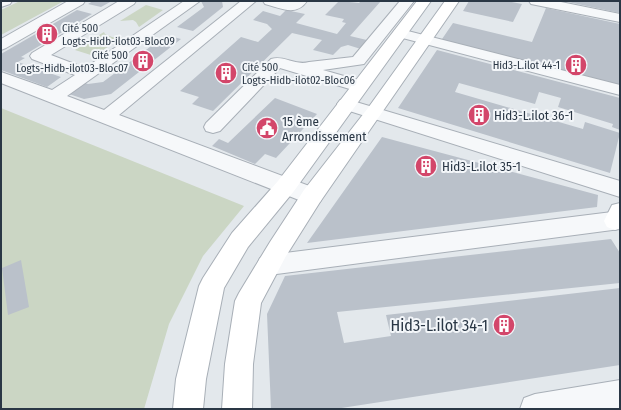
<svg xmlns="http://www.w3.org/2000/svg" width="621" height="410" font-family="'Fira Sans Condensed',sans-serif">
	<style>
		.green { fill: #cbd6c4 }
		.building { fill: #bac1ca }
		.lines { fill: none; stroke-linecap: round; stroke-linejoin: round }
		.street-casing { stroke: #a8afb7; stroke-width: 2 }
		.secondary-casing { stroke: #a8afb7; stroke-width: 2 }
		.street { fill: #f6f8fa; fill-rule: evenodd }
		.secondary { fill: #fff; fill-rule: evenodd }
		.labels { text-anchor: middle; stroke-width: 4; stroke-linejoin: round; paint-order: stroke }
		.far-poi-label { font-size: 11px; fill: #2a3745; stroke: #f3f6f9; text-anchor: start }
		.poi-label { font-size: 13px; fill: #2a3745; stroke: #f3f6f9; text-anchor: start }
		.near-poi-label { font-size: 16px; fill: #2a3745; stroke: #f3f6f9; text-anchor: end }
	</style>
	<rect width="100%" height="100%" fill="#e3e8ec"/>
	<!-- green -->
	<path class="green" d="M20,1H64L1,35V10Z
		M146,5L163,10L139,27L136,22L133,20L120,21Z
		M104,32L105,34L112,37H123L94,56L75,50Z
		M1,108L244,206L203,256L169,324L144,409H1Z"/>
	<!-- building -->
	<path class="building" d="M93,1H112L101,7L88,4Z
		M201,1H222L223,7L193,31L177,27L204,7Z
		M339,1L359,3L361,1H381L350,36L371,41L364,50L348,45L341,47L333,55L313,50L322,40L292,33L213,111L192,104L199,97L180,91L241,37L258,42L272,29L267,24L253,20L263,11L280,16L286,10L305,14L296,23L337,34L346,23L342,22L344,19L325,15Z
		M469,1H507L522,4L513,22L463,11Z
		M568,1H620V13L568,2Z
		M546,8L620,24V88L440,42L453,23L532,42Z
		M77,10L92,14L21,57L25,58L18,62L61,77L47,87L1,70V54Z
		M166,35L181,39L111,94L84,99L66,93L82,82L88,84L103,82Z
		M437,50L620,98V130L612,127L613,124L558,107L561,98L539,92L535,104L459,83L455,92L583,129L585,122L620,133L610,173L398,108Z
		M275,98L317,114L276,158L265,154L255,164L212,146L219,139L228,143Z
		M382,137L598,195L597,207L307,243Z
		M611,239L620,253V283L337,312L344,343L391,336L386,315L620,288V365L335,409H271L267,314L285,276Z
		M21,260L29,307L8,315L2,268Z"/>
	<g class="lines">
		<!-- street casing -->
		<g class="street-casing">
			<path id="street" d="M1,1H12L10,4L1,7Z
				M68,1H85L83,4L6,48L1,50V39Z
				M119,1H136L134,4L51,55L85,68L184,1H200L67,96L104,110L241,1H256L119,115L320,190L323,196L320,202L312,204L304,202L1,83V72L52,90L75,75L32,59L30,56L32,53Z
				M263,1H307C296,17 281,8 265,4Z
				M400,1H414L364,64L323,70L365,82L368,86L365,90L359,91L353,90L280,68L220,131L213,133L206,131L204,127L206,123L271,59C285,55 294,66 309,62L353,57Z
				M529,1H556L620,14V22L536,5L531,4Z
				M400,29L620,85V95L395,36L393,33L395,30Z
				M346,99L620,181V197L340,108L337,104L340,100Z
				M620,211V229L269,275L260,272L257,265L260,258L269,255Z
				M620,380V409H520L524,398L535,394Z"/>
		</g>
		<!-- secondary casing -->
		<g class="secondary-casing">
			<path id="secondary" d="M417,1H431L294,191L248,247L224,288L206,379L203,409H173L176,379L199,286L203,278L232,233L278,181Z
				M445,1H459L320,202L286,256L261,303L253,364L252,409H222L225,364L235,301L239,293L270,242L304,190L368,108Z
				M620,203V228L615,230L607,227L604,221L612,205Z"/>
		</g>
		<!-- street -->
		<use href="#street" class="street"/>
		<!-- secondary -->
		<use href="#secondary" class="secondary"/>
	</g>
	<!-- icons -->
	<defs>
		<g id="building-disc" transform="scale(1.15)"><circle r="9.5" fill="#d3466a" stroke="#f3f6f9"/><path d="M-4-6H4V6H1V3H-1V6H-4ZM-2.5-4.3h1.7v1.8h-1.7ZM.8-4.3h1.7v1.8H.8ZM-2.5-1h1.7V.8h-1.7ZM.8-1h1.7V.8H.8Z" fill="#fff"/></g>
		<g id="civic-disc" transform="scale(1.15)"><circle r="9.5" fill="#d3466a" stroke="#f3f6f9"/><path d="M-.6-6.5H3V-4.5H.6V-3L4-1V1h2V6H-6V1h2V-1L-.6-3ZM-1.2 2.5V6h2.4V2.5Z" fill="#fff"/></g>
	</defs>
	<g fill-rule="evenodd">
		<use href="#building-disc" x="47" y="34"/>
		<use href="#building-disc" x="143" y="61"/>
		<use href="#building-disc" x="576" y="65"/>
		<use href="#building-disc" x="226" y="73"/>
		<use href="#building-disc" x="479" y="115"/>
		<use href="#civic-disc" x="267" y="128"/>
		<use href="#building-disc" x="426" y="166"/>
		<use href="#building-disc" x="504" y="325"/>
	</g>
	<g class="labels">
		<!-- far-poi labels -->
		<g class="far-poi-label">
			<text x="62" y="32">Cité 500<tspan x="62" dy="13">Logts-Hidb-ilot03-Bloc09</tspan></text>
			<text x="128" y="59" text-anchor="end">Cité 500<tspan x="128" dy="13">Logts-Hidb-ilot03-Bloc07</tspan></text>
			<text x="560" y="69" text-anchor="end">Hid3-L.ilot 44-1</text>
			<text x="242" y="71">Cité 500<tspan x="242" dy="13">Logts-Hidb-ilot02-Bloc06</tspan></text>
		</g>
		<!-- poi labels -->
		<g class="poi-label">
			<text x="494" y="120">Hid3-L.ilot 36-1</text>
			<text x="282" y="126">15 ème<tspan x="282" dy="15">Arrondissement</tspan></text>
			<text x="442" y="171">Hid3-L.ilot 35-1</text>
		</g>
		<!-- near-poi labels -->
		<g class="near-poi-label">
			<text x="488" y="331">Hid3-L.ilot 34-1</text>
		</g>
	</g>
	<!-- border -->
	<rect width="621" height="410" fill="none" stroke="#2a3745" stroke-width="4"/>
</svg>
